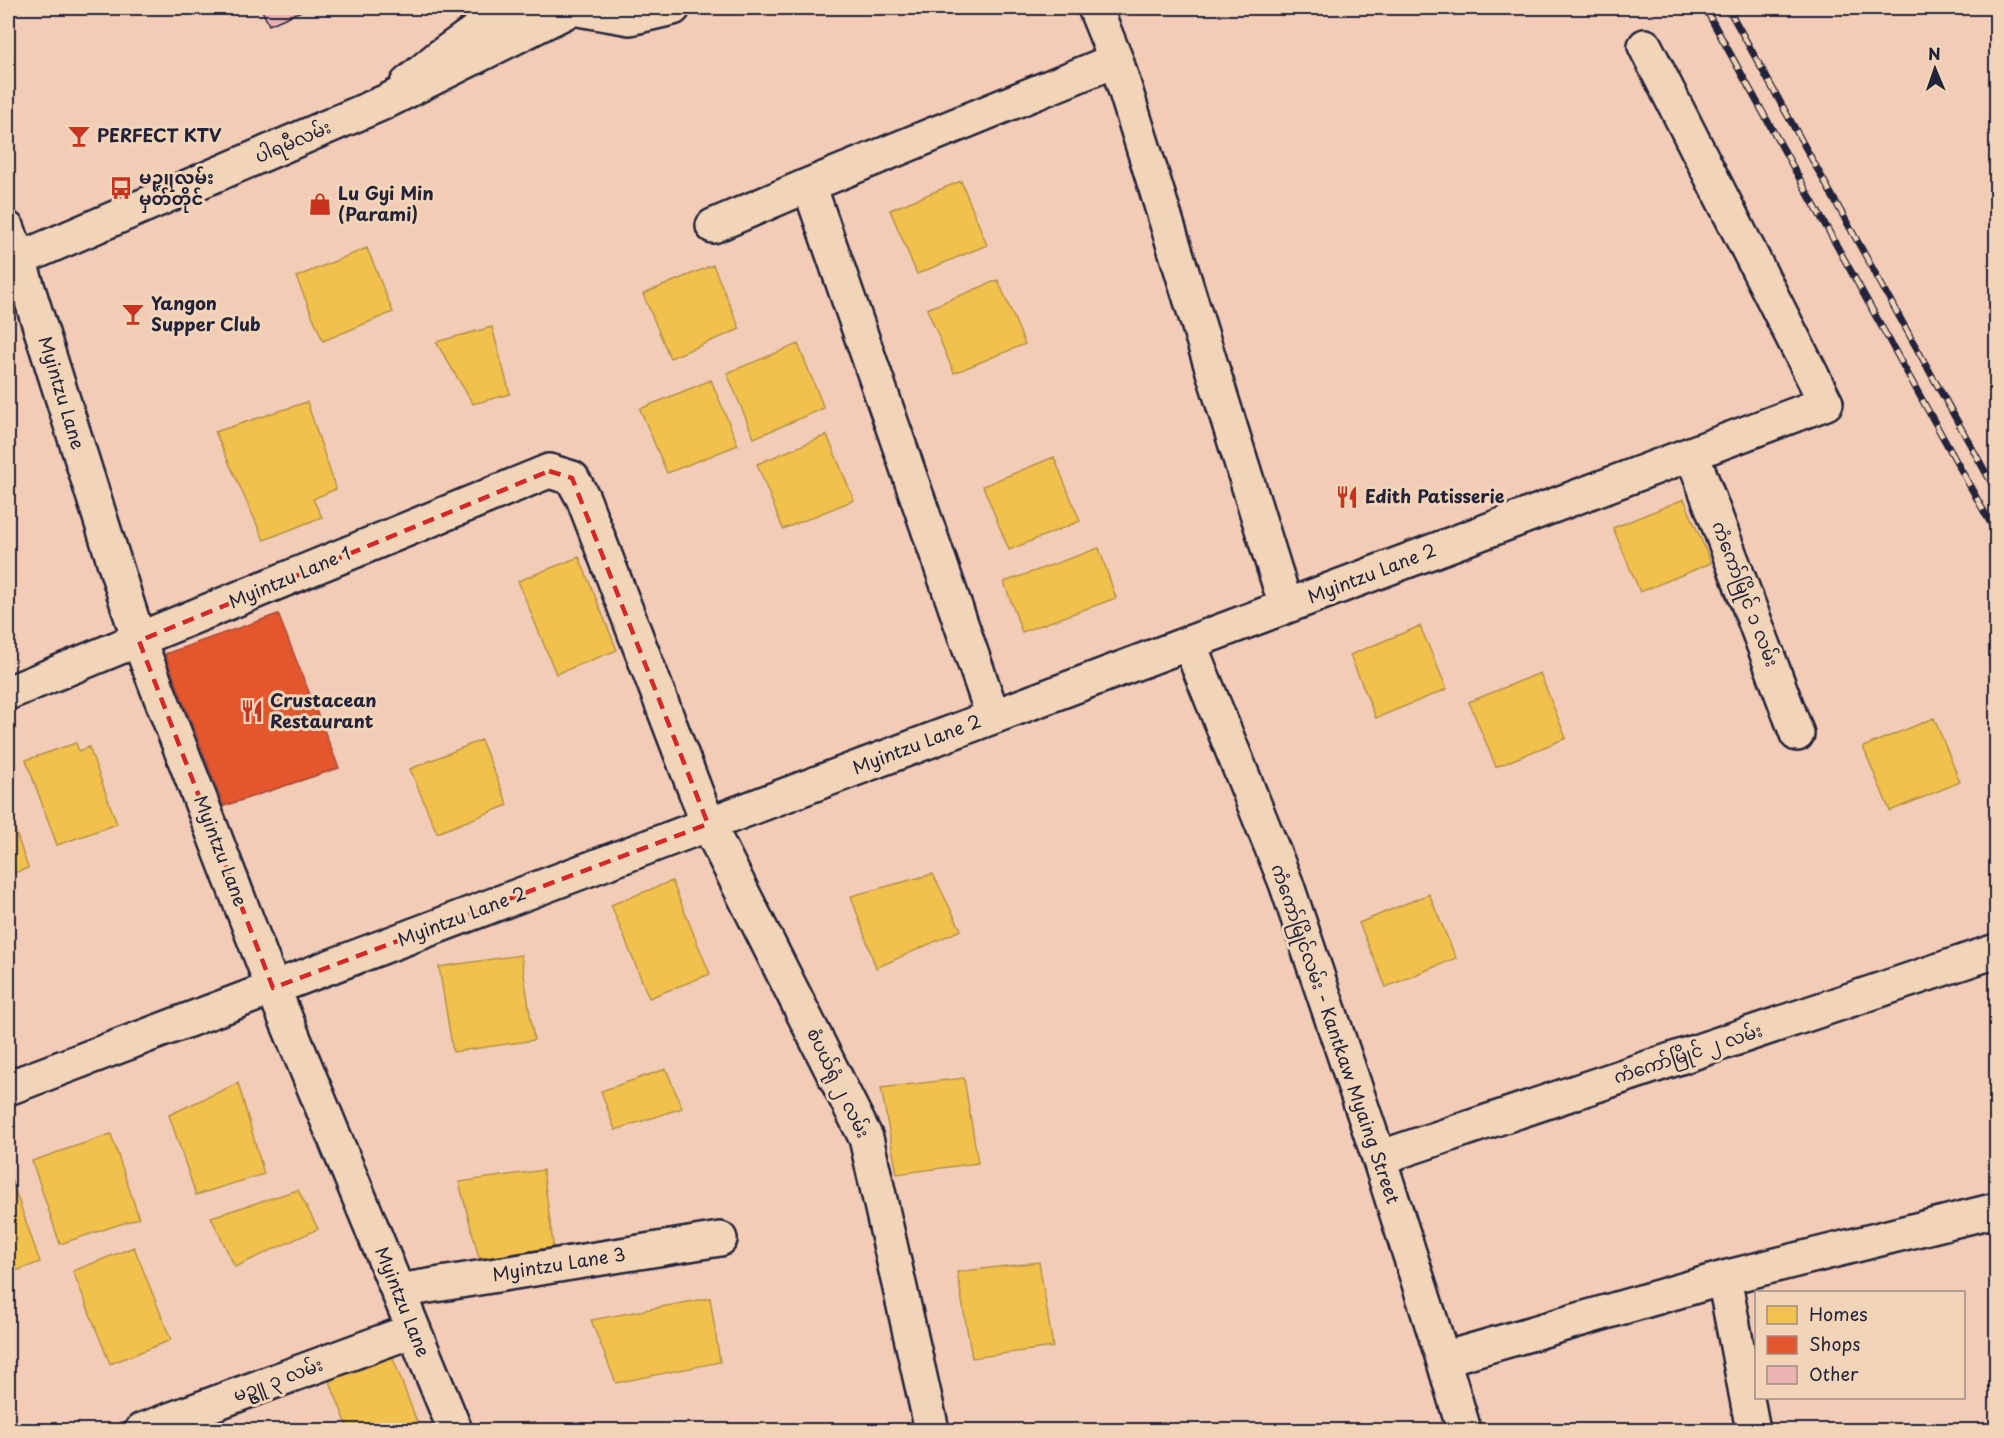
<svg xmlns="http://www.w3.org/2000/svg" width="2004" height="1438" font-family="'Playpen Sans','Noto Sans Myanmar',sans-serif">
	<style>
		.homes { fill: #f2c14e; stroke: #b49148; stroke-width: 1.5 }
		.shops { fill: #e4572e; stroke: #aa4732; stroke-width: 1.5 }
		.building { fill: #ecb2b1; stroke: #22223b; stroke-width: 1.5 }
		.lines { fill: none; stroke-linecap: round; stroke-linejoin: round }
		.minor-casing { stroke: #22223b; stroke-width: 38 }
		.major-casing { stroke: #22223b; stroke-width: 38 }
		.minor { stroke: #f2d5b8; stroke-width: 33 }
		.major { stroke: #f2d5b8; stroke-width: 33 }
		.rail-casing { stroke: #22223b; stroke-width: 7 }
		.rail { stroke: #f2d5b8; stroke-width: 4.5; stroke-dasharray: 14; stroke-linecap: butt }
		.marked { fill: none; stroke: #d62828; stroke-width: 4.5; stroke-dasharray: 12 8; stroke-linejoin: round }
		.labels { text-anchor: middle; stroke-width: 6; stroke-linejoin: round; paint-order: stroke }
		.poi-label { font-size: 18px; font-weight: bold; fill: #22223b; stroke: #f2d5b8; text-anchor: start }
		.street-label { font-size: 18px; fill: #22223b; stroke: #f2d5b8 }
	</style>
	<rect width="100%" height="100%" fill="#f3ccb7"/>
	<filter id="ink" filterUnits="userSpaceOnUse"><feTurbulence type="fractalNoise" baseFrequency=".0167" numOctaves="2"/><feDisplacementMap in="SourceGraphic" scale="12" xChannelSelector="R" yChannelSelector="G"/><feConvolveMatrix kernelMatrix="1 2 1 2 8 2 1 2 1" color-interpolation-filters="sRGB"/></filter>
	<g filter="url(#ink)">
		<!-- homes -->
		<path class="homes" d="M961,181L987,245L917,274L890,210Z
			M367,248L393,312L323,341L296,277Z
			M713,265L740,329L670,358L643,294Z
			M998,280L1025,344L954,373L927,309Z
			M492,327L510,394L473,404L436,342Z
			M798,344L824,408L754,438L727,373Z
			M711,380L738,445L667,473L640,409Z
			M307,402L336,489L313,499L322,517L264,540L215,432Z
			M827,435L854,500L783,529L757,464Z
			M1054,457L1080,521L1009,550L983,486Z
			M1684,499L1711,563L1640,592L1613,528Z
			M1099,548L1116,598L1022,632L1004,582Z
			M579,557L617,650L556,674L518,581Z
			M1420,626L1447,689L1376,718L1350,655Z
			M1540,673L1566,738L1496,767L1469,702Z
			M1934,718L1960,782L1890,811L1863,747Z
			M481,740L508,805L437,833L410,769Z
			M76,743L79,751L89,747L117,824L57,845L26,760Z
			M8,809L28,868L8,875Z
			M933,874L961,930L876,968L851,896Z
			M672,881L710,974L649,998L611,905Z
			M1429,894L1456,958L1386,987L1359,923Z
			M521,955L534,1040L453,1052L439,967Z
			M666,1069L682,1108L615,1130L601,1091Z
			M964,1078L978,1163L897,1174L881,1088Z
			M238,1083L264,1174L196,1195L169,1115Z
			M111,1134L139,1218L60,1244L32,1161Z
			M543,1170L554,1251L479,1258L459,1182Z
			M11,1179L40,1262L8,1274V1180Z
			M298,1190L318,1229L235,1267L211,1217Z
			M134,1247L171,1340L110,1364L73,1271Z
			M1039,1262L1053,1347L972,1358L957,1272Z
			M710,1298L720,1362L616,1383L591,1320Z
			M391,1353L420,1430H349L328,1377Z"/>
		<!-- shops -->
		<path class="shops" d="M278,614L339,768L224,806L165,654Z"/>
		<!-- building -->
		<path class="building" d="M261,8H308L269,25Z"/>
		<g class="lines">
			<!-- minor casing -->
			<g class="minor-casing">
				<path id="minor" d="M572,8L630,18L673,8
					M1095,8L1116,60L1286,606
					M407,84L438,58L508,8
					M809,185L993,716
					M713,226L809,185L1116,60
					M8,229L19,260L139,641L273,988L455,1430
					M1692,454L1797,734
					M1189,643L1286,883L1379,1158L1443,1359L1464,1430
					M8,693L549,471L572,478L583,498L708,824L866,1138L932,1430
					M8,1088L1826,403L1645,46
					M1379,1158L1996,951
					M1724,1278L1753,1430
					M398,1291L720,1239
					M1443,1359L1724,1278L1996,1210
					M142,1430L414,1330"/>
			</g>
			<!-- major casing -->
			<g class="major-casing">
				<path id="major" d="M8,264L385,102L573,8"/>
			</g>
			<!-- minor -->
			<use href="#minor" class="minor"/>
			<!-- major -->
			<use href="#major" class="major"/>
			<!-- rail casing -->
			<g class="rail-casing">
				<path id="rail" d="M1705,8L1996,533
					M1728,8L1996,491"/>
			</g>
			<!-- rail -->
			<use href="#rail" class="rail"/>
		</g>
	</g>
	<!-- marked area -->
	<path class="marked" d="M549,471L572,478L708,824L273,988L139,641Z"/>
	<!-- icons -->
	<defs>
		<g id="bar-bare" transform="scale(1.8)"><path d="M-6-5H6L.8 .8V4.5H3.5V6h-7V4.5H-.8V.8Z" fill="#c8321e" stroke="#f2d5b8" stroke-width="2.5" paint-order="stroke"/></g>
		<g id="bus-bare" transform="scale(1.8)"><path d="M-5-6H5V4H4V6H2V4H-2V6H-4V4H-5ZM-3.5-4V0h7V-4ZM-3.5 1.2v1.5H-2V1.2ZM2 1.2v1.5H3.5V1.2Z" fill="#c8321e" stroke="#f2d5b8" stroke-width="2.5" paint-order="stroke"/></g>
		<g id="shop-bare" transform="scale(1.8)"><path d="M-5-2.5h2.3a2.7 3.5 0 0 1 5.4 0H5L5.5 6h-11ZM-1.5-2.5h3a1.5 2.3 0 0 0-3 0Z" fill="#c8321e" stroke="#f2d5b8" stroke-width="2.5" paint-order="stroke"/></g>
		<g id="restaurant-bare" transform="scale(1.8)"><path d="M-5-6h1v4h1v-4h1v4h1v-4h1v5L-1.5 .5V6h-2V.5L-5-1ZM5-6V6H3V1.5H1.5Q1.5-4 5-6Z" fill="#c8321e" stroke="#f2d5b8" stroke-width="2.5" paint-order="stroke"/></g>
	</defs>
	<g fill-rule="evenodd">
		<use href="#bar-bare" x="79" y="136"/>
		<use href="#bus-bare" x="121" y="188"/>
		<use href="#shop-bare" x="320" y="204"/>
		<use href="#bar-bare" x="133" y="314"/>
		<use href="#restaurant-bare" x="1347" y="497"/>
		<use href="#restaurant-bare" x="252" y="711"/>
	</g>
	<g class="labels">
		<!-- poi labels -->
		<g class="poi-label">
			<text x="97" y="142">PERFECT KTV</text>
			<text x="139" y="184">မဉ္ဇူလမ်း<tspan x="139" dy="21">မှတ်တိုင်</tspan></text>
			<text x="338" y="200">Lu Gyi Min<tspan x="338" dy="21">(Parami)</tspan></text>
			<text x="151" y="310">Yangon<tspan x="151" dy="21">Supper Club</tspan></text>
			<text x="1365" y="503">Edith Patisserie</text>
			<text x="270" y="707">Crustacean<tspan x="270" dy="21">Restaurant</tspan></text>
		</g>
		<!-- street labels -->
		<g class="street-label">
			<text transform="translate(293 142) rotate(-23)" y="6">ပါရမီလမ်း</text>
			<text transform="translate(61 393) rotate(73)" y="6">Myintzu Lane</text>
			<text transform="translate(1372 574) rotate(-21)" y="6">Myintzu Lane 2</text>
			<text transform="translate(290 578) rotate(-23)" y="6">Myintzu Lane 1</text>
			<text transform="translate(1745 594) rotate(69)" y="6">ကံကော်မြိုင် ၁ လမ်း</text>
			<text transform="translate(917 745) rotate(-21)" y="6">Myintzu Lane 2</text>
			<text transform="translate(220 851) rotate(69)" y="6">Myintzu Lane</text>
			<text transform="translate(462 917) rotate(-21)" y="6">Myintzu Lane 2</text>
			<text transform="translate(1335 1034) rotate(71)" y="6">ကံကော်မြိုင်လမ်း - Kantkaw Myaing Street</text>
			<text transform="translate(1688 1054) rotate(-18)" y="6">ကံကော်မြိုင် ၂ လမ်း</text>
			<text transform="translate(838 1083) rotate(64)" y="6">စံပယ်ရုံ ၂ လမ်း</text>
			<text transform="translate(559 1265) rotate(-9)" y="6">Myintzu Lane 3</text>
			<text transform="translate(402 1302) rotate(68)" y="6">Myintzu Lane</text>
			<text transform="translate(278 1380) rotate(-20)" y="6">မဥ္ဇူ ၃ လမ်း</text>
		</g>
	</g>
	<!-- margin -->
	<rect width="2004" height="1438" fill="none" stroke="#f2d5b8" stroke-width="30"/>
	<rect x="15" y="15" width="1974" height="1408" fill="none" stroke="#22223b" stroke-width="2" filter="url(#ink)"/>
	<!-- legend -->
	<rect x="1755" y="1291" width="210" height="108" fill="#f2d5b8" stroke="#9f8d86" stroke-width="1.5"/>
	<rect x="1767" y="1306" width="30" height="18" fill="#f2c14e" stroke="#9f8d86" stroke-width="1.5"/>
	<text x="1809" y="1321" font-size="18" fill="#22223b">Homes</text>
	<rect x="1767" y="1336" width="30" height="18" fill="#e4572e" stroke="#9f8d86" stroke-width="1.5"/>
	<text x="1809" y="1351" font-size="18" fill="#22223b">Shops</text>
	<rect x="1767" y="1366" width="30" height="18" fill="#ecb2b1" stroke="#9f8d86" stroke-width="1.5"/>
	<text x="1809" y="1381" font-size="18" fill="#22223b">Other</text>
	<!-- north arrow -->
	<g transform="translate(1935 69) rotate(358)" stroke="#f2d5b8" stroke-width="4.5" paint-order="stroke">
	<path d="M0-4.5L10 22L0 15L-10 22Z" fill="#22223b"/>
	<text y="-9" font-size="16" font-weight="bold" text-anchor="middle" fill="#22223b">N</text>
	</g>
</svg>
